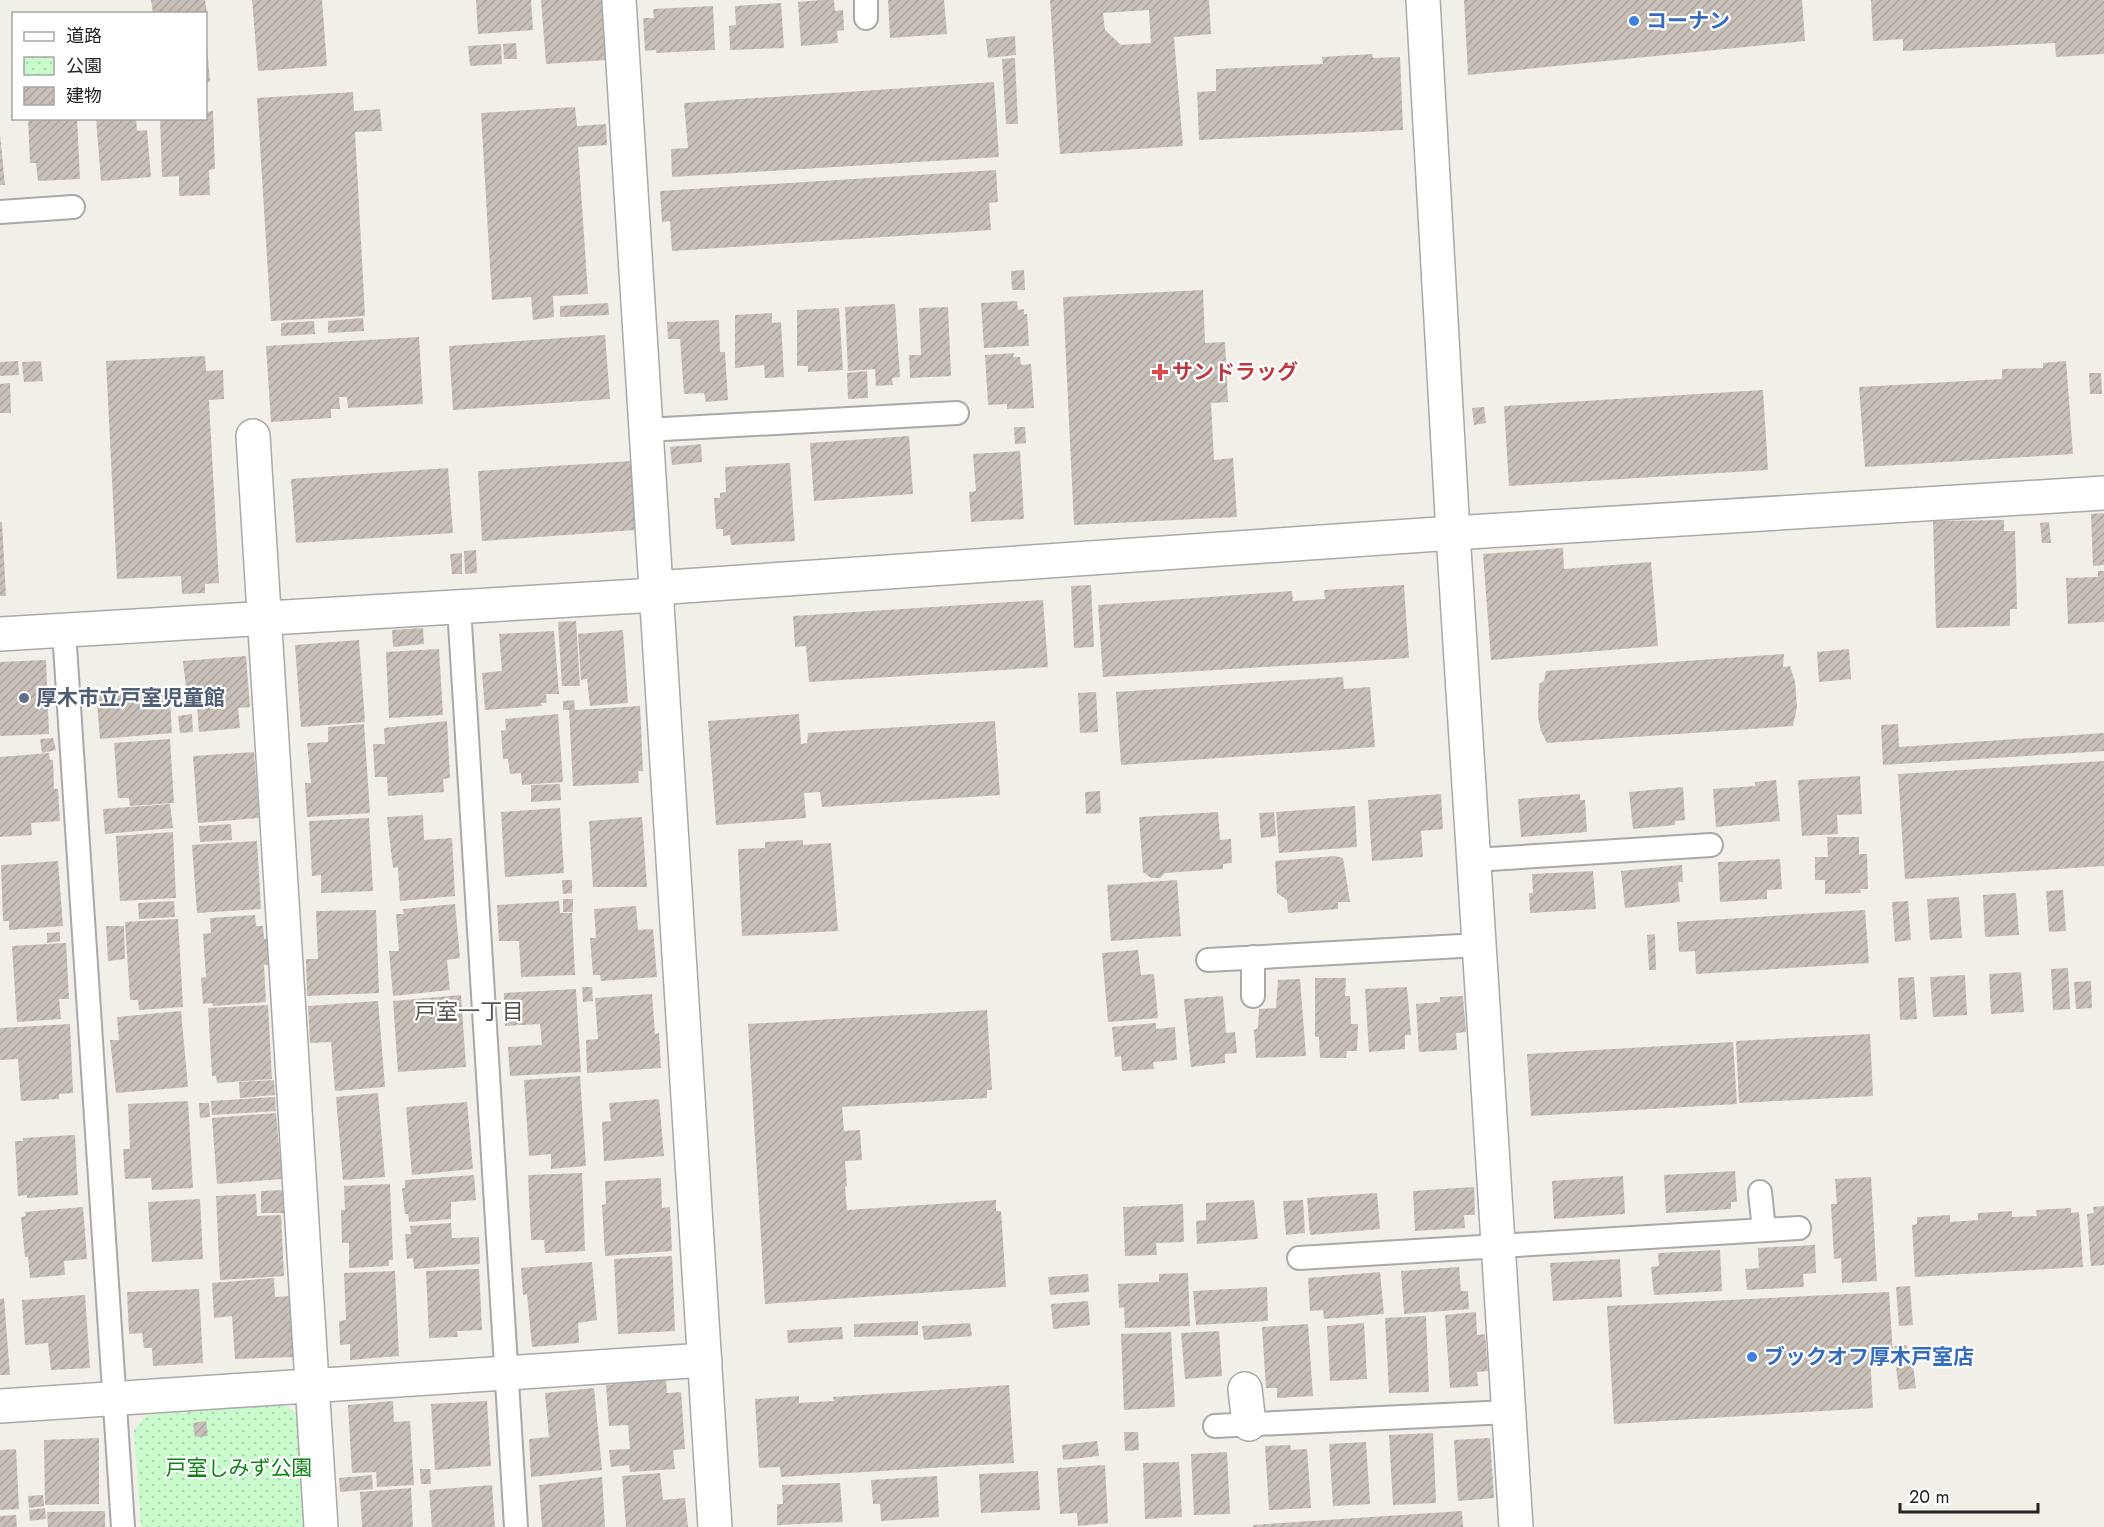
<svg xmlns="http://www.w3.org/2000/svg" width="2104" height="1527" font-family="Jost,'Noto Sans JP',sans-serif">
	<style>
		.park { fill: url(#park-dots) }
		.building { fill: url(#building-hatch); fill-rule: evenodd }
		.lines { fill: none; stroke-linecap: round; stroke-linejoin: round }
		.lane-casing { stroke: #a9a9a9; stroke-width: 26 }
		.street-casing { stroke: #a9a9a9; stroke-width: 36 }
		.lane { stroke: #fff; stroke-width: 22 }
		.street { stroke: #fff; stroke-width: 33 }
		.shop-dot { fill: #3f7fe0; stroke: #fff; stroke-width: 2 }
		.health-dot { fill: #e0444e; stroke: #fff; stroke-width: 2 }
		.service-dot { fill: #5c6f8a; stroke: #fff; stroke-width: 2 }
		.labels { text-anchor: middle; stroke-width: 4.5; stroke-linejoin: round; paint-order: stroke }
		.shop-label { font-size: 21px; font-weight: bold; fill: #366cbe; stroke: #fff; text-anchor: start }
		.health-label { font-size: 21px; font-weight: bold; fill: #be3a42; stroke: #fff; text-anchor: start }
		.service-label { font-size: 21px; font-weight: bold; fill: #4e5e75; stroke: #fff; text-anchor: start }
		.park-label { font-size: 21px; fill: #0c8416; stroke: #fff }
		.neighbourhood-label { font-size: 22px; fill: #555; stroke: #fff }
	</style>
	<defs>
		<pattern id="park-dots" width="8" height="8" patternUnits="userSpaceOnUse" patternTransform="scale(1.5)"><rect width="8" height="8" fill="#c8facc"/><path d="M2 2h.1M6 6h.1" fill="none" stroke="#acd6af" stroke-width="1.8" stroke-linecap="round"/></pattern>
		<pattern id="building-hatch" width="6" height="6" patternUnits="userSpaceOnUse" patternTransform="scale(1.5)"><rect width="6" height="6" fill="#c7bfb8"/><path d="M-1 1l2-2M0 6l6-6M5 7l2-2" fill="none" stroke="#aba49e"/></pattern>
	</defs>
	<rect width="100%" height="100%" fill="#f2efe9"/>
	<!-- park -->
	<path class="park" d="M284,1405L298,1414L305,1527H141L134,1430L147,1415Z"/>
	<!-- building -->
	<path class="building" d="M151,0H205L207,14H153Z
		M252,0H322L327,66L258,71Z
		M476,0H531L533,30L478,34Z
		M541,0H603L607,60L546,64Z
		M821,0H834L835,11L843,10L844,30L837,31L838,43L801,46L798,2Z
		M888,0H944L947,34L890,38Z
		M1050,0H1209L1211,34L1174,37L1183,146L1060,154ZM1149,10L1151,43L1121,45L1105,30L1103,13Z
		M1464,0H1802L1805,41L1468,75Z
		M1871,0H2104V54L2056,57L2055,43L1903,51V39L1873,41Z
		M781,3L784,48L730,50L729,26L736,25L735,6Z
		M713,6L715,50L656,53V50L645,51L643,18H654L653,9Z
		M206,36L210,82H206Z
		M1015,36L1016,55L988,58L986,39Z
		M516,43L517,59H504L503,44Z
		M501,44L502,64L470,66L468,46Z
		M1372,54L1373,58L1400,57L1403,130L1199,140L1197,92L1216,91V69L1323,64L1322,57Z
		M1015,58L1018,124H1006L1002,59Z
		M994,82L999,157L672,177L671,149L688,148L684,103Z
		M353,92L354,111L380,109L382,131L355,132L365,316L271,321L257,98Z
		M575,107L577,126L606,124L607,145L578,147L588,294L553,296L554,317L533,320L531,297L492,300L481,113Z
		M213,111L215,169L209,170L210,195L179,196V176L162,177L160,118H206V112Z
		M28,118H77L80,179L38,181L36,163H30Z
		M96,118H136L137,131L147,130L151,177L101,181Z
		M0,134L5,185H0Z
		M996,170L998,202L989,203L991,230L672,251L670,221L662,222L660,191Z
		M1024,270L1025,290H1012L1011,271Z
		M1203,290L1205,343L1225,342L1228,402L1211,403L1214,460L1233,458L1237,517L1074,525L1063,297Z
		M1017,301L1018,310L1024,309V314H1027L1029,346L984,348L981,303Z
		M608,303L609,315L560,317V306Z
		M895,304L900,377L892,378L893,385L876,386L875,369L848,371L845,307Z
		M948,307L951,376L910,378L909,355H921L919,308Z
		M839,308L843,370L808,372V366H797V310Z
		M772,313V323L781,322L784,377L765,378L764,365L735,368V315Z
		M363,318L364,331L328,333V321Z
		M719,320L720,352H725L728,400L706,402L704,393L684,394L680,339H668L667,322Z
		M314,321L315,334L281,336V323Z
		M605,335L610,399L453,410L449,346Z
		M419,337L423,404L348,408L347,397H339L340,409H331V418L271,422L266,346Z
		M1014,353L1013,357H1020L1021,365L1031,364L1034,408L1007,409V404L988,405L985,355Z
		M205,356L206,371L223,370L224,399L209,400L219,583L205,584V593L182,594L181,576L117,579L106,361Z
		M18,361L19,375L0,376V362Z
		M41,361L43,381L24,382L22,362Z
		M2066,361L2073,454L1865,467L1859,387L2002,379V369L2043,368V363Z
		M867,371L868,398L848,399L847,373Z
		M2089,373H2101L2102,394H2090Z
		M10,383L11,413H0V384Z
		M1763,390L1768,470L1509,486L1504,406Z
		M1484,407L1486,423L1474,425L1472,408Z
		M1014,427H1025L1026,443L1015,444Z
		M909,436L913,494L814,501L810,443Z
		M701,444L702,462L672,465L670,447Z
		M1020,451L1024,519L971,522L969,492L976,491L973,454Z
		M631,461L635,530L482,541L478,471Z
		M790,463L795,541L731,545L730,535L723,536V529H716L714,498H720V493L726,492L725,467Z
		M448,468L453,533L296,543L291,479Z
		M2104,513V565L2093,566L2091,514Z
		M2004,520V531H2015L2017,609H2010V626L1936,628L1933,521Z
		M0,522H2L6,596H0Z
		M2049,522L2051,543H2042L2040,523Z
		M1563,548L1564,569L1651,562L1658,646L1491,660L1483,554Z
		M476,550L477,573L465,574L464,551Z
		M462,553V574H452L450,554Z
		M2098,571H2104V622L2068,624L2066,578L2098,577Z
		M1091,585L1094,647L1074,648L1071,586Z
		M1404,585L1409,658L1103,677L1098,605L1292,591L1293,601L1325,599L1324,590Z
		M1043,600L1048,667L809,682L806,646L795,647L793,616Z
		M576,621L580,686H562L558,622Z
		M423,628L424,644L393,647L392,630Z
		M623,630L628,703L590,706L587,679L581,680L578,634Z
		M554,631L559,694H546L547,703H541L542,706L485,710L482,673L502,671L499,634Z
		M359,640L365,722L301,727L295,645Z
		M439,649L443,715L389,718L386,652Z
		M1849,649L1851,679L1819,682L1817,652Z
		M1784,654L1783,667L1790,666L1795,682L1797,707L1793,726L1547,743L1541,731L1538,717L1539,684L1544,681L1546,671Z
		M246,656L250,707L238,708L240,728L199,732L197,705L188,706L183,661Z
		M46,660L49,734L0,736V662Z
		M1343,677L1344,689L1370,687L1375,747L1121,765L1116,692Z
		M169,686L172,733L100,739L96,691Z
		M1096,692L1098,732L1080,733L1078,693Z
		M574,700L575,710L640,706L643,771H638L639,783L573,786L569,710H563V701Z
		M192,714L193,732L180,733L178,716Z
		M558,714L563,782L522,785L521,773L510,774L508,759H503L501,731L506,730L505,719Z
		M799,714L801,744L807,743L808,733L995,721L1000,795L822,807L820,792L804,793L806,818L716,825L708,721Z
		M447,721L450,778L443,779L444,792L388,796L387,777H375L373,744H385L384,728Z
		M364,724L370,813L307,817L305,783H311L307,743L328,742V727Z
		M1898,724L1899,747L2104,733V751L1883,765L1881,725Z
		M53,738L56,750L42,753L40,739Z
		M170,739L174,803L130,806L129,798H118L114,743Z
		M254,752L259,818L198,823L193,756Z
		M49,753L50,760H53L54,789H58L60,821L31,823L32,835L0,837V757Z
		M2104,761V866L1905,879L1898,774Z
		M1860,776L1862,814L1837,815L1838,834L1802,836L1798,780Z
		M1776,780L1780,821L1716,827L1713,789L1755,786V782Z
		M560,784L561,800L531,802V785Z
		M1683,787L1685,820L1675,821V825L1633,829L1629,792Z
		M1100,791L1101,813L1086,814L1085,792Z
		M1441,794L1443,829L1421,831L1423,857L1372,861L1368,800Z
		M1580,794V800H1585L1587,832L1521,837L1518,799Z
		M170,804L173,828L105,834L103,809Z
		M1355,806L1357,847L1279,853L1276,812Z
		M560,808L564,873L505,877L501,812Z
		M1218,812L1220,840L1231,839L1232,863L1223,864V869L1165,873L1160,878H1151L1143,872L1139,817Z
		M1274,812L1276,836L1261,838L1259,813Z
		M423,815L424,840L452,838L455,896L400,901L398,867L393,868L387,817Z
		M642,817L647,887H593L589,821Z
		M369,818L373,891L321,893V875L312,876L309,821Z
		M231,824L232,840L200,842L199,826Z
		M173,832L176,898L120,901L116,836Z
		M1827,837H1859V854H1867L1868,889H1860L1861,893L1825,894V880H1815V857H1828Z
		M803,840V845L831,843L838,931L742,936L738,849L765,848V842Z
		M257,841L261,909L197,913L192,845Z
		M1335,856L1343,858L1350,902H1338V909L1288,913L1287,900L1277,893L1275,861Z
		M1780,859L1782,889L1767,890V899L1720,902L1718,862Z
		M58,861L63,926L9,930V921H3L1,865Z
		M1682,865L1683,882H1678L1680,902L1625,908L1621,871Z
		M1593,871L1596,909L1530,913L1529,893H1533L1532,874Z
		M562,880H572V893L563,894Z
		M1177,880L1181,936L1111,941L1107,885Z
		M2063,890L2066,931L2049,932L2046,891Z
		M2016,893L2019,935L1985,937L1983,895Z
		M1959,897L1962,938L1930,940L1927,899Z
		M563,899H573V912H563Z
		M174,901L175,917L139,919L138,903Z
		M559,901L560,913H572L575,975L521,977L519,941H499L497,905Z
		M1908,901L1911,940L1895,942L1892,902Z
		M455,904L460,958L447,960L450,990L393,996L389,951H399L396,914H404L403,909Z
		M636,906L638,930L653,929L657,977L601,981L600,975H593L590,938H596L594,909Z
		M376,910L379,993L307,996L306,959H318L316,911Z
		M1865,910L1869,963L1696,974L1695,951L1679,952L1677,922Z
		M255,915L256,926H263L264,939H270L272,965H264L266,1002L213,1006L212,1003L203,1004L201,978L206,977L203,934L211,933L210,918Z
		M178,919L183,1007L139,1010L138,1000H130L125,922Z
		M106,926H124L125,959L108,961Z
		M60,932V941L47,943V933Z
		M1655,934L1656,970H1649L1647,935Z
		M66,943L69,999H59L61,1019L17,1022L12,946Z
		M1138,950L1141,975L1154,974L1158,1018L1108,1022L1102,953Z
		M2068,968L2070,1009L2053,1010L2051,969Z
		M2021,972L2024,1012L1991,1014L1989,974Z
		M1965,975L1967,1015L1933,1017L1930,977Z
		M1914,977L1917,1019L1900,1020L1898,978Z
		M1315,978H1346L1345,996H1350L1351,1024H1358L1357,1051H1347L1346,1058H1320L1319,1037H1315Z
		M1300,979L1306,1056L1256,1058L1254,1030L1258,1028L1259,1009L1276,1008L1278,980Z
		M2091,981L2092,1008L2076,1009L2074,982Z
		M582,987H592L593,1001L583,1002Z
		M1407,987L1411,1035H1405V1049L1369,1052L1365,989Z
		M576,989L581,1072L510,1076L508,1047L542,1045L540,1024L505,1026L504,993Z
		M652,994L655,1034L659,1033L661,1068L587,1073L586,1040L598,1039L595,998Z
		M461,995L466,1067L398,1072L393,1001Z
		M1223,996L1226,1033L1235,1032L1237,1053L1225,1054V1063L1191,1067L1184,999Z
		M1463,996L1466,1032L1456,1033L1457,1050L1419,1052L1416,1004L1440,1002V997Z
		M378,1001L385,1087L335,1091L331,1042L310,1043L308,1006Z
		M268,1005L272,1079L217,1083L216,1076H212L208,1008Z
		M987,1010L992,1090H987V1098L842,1107L844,1131L860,1130L862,1160L845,1161L847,1186L845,1187L847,1210L996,1200V1211H1001L1006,1287L765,1304L748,1024Z
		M181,1011L188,1087L116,1093L110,1040H119L117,1017Z
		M1156,1023V1029L1175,1027L1177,1060L1153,1062L1154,1069L1122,1071L1121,1056L1115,1057L1112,1027Z
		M70,1024L73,1093L59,1094V1099L21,1101L18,1059L0,1060V1028Z
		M1870,1034L1873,1096L1739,1103L1736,1041Z
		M1733,1042L1737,1104L1531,1116L1527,1054Z
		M580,1076L586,1166L551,1169V1154L529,1156L524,1080Z
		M274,1080L275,1095L240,1098L239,1082Z
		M378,1093L385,1177L343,1180L336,1097Z
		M275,1097L276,1111L212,1115L211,1101Z
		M659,1099L664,1156L604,1161L602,1122L611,1121L609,1103Z
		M188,1101L193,1188L152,1190L151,1178L125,1179L123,1149H130L128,1104Z
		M467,1102L473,1169L412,1175L406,1107Z
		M199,1103H209L210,1117L200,1118Z
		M276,1113L282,1179L217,1184L212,1118Z
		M75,1135L78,1195L27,1198V1195L18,1196L15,1141H23V1138Z
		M1735,1171L1737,1202H1731V1209L1666,1213L1664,1175Z
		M582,1173L585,1251L545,1253L544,1240H531L528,1175Z
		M474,1175L476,1200L451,1202V1219L409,1222L408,1214H405L402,1188H405V1180Z
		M1623,1176L1625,1214L1554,1219L1552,1181Z
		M1871,1177L1877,1281L1842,1283L1841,1258L1834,1259L1831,1204H1837L1835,1179Z
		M661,1178L662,1208L670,1207L672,1251L605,1256L602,1205L606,1204L605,1181Z
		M390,1184L393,1260H389V1266L349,1268V1243H342L341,1210H345L344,1186Z
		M1474,1187L1475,1215H1464L1465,1228L1415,1231L1413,1191Z
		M285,1190V1213H261V1191Z
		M1377,1193L1380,1229L1310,1235L1307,1198Z
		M256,1194L257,1216L281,1215L284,1276L220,1280L216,1196Z
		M200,1199L203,1259L152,1262L148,1202Z
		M1254,1200L1258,1239L1197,1244L1196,1221L1206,1220V1203Z
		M1303,1200L1305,1233L1286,1235L1283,1201Z
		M1183,1204L1184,1242L1156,1243L1157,1255L1125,1256L1123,1207Z
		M2104,1206V1265L2091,1266L2087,1214L2094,1213L2093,1207Z
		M83,1207L87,1259L64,1261L65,1275L30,1278L28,1257H25L21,1217L26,1216L25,1212Z
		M2071,1208V1213L2079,1212L2083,1267L1915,1277L1912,1225L1917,1224V1217L1950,1215V1222L1978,1220V1213L2012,1211V1217L2037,1216L2036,1210Z
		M451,1223L452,1238L479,1237L480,1264L414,1269L413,1258L407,1259L405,1234H411L410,1226Z
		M1815,1245L1816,1273L1803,1274L1804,1287L1747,1290L1745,1269L1759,1268L1758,1248Z
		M1720,1250L1722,1291L1654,1295L1651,1267L1659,1266L1658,1253Z
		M672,1256L675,1331L618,1334L614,1259Z
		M1620,1259L1622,1297L1553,1301L1550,1263Z
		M592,1262L597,1320L578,1323L579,1343L532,1347L527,1294L523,1295L521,1268Z
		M1459,1267L1461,1291H1468L1469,1309L1404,1314L1401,1271Z
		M479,1269L482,1330L457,1331L458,1337L429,1338L426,1271Z
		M395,1271L399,1356L350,1360V1344L340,1345L339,1321L346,1320L344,1273Z
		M1380,1272L1384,1314L1324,1319L1323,1310L1310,1311L1308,1278Z
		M1188,1273L1190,1326L1125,1328L1124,1307L1119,1308L1118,1284L1159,1282V1274Z
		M1088,1274L1089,1292L1050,1295L1048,1277Z
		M274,1278L275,1297L290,1296L294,1357L235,1359L232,1316L214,1318L212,1283Z
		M1910,1286L1913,1325L1899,1326L1896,1287Z
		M1267,1287L1268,1321L1196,1325L1193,1291Z
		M199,1289L203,1363L153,1366L152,1348H144L142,1333L129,1334L127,1292Z
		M1889,1292L1893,1355L1870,1356L1873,1408L1614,1424L1607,1306Z
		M85,1295L90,1368L51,1370L48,1343L25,1345L22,1300Z
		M4,1298L10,1375H0V1299Z
		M1088,1301L1090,1325L1053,1329L1051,1304Z
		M1476,1312L1477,1335L1485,1334L1488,1371L1477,1372L1478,1386L1450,1388L1445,1315Z
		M1426,1316L1429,1392L1389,1393L1385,1318Z
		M918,1321V1335L854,1337V1324Z
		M970,1323L972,1336L924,1340L922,1326Z
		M1364,1323L1367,1379L1330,1381L1327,1326Z
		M1308,1324L1313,1396L1277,1398V1388H1266L1262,1327Z
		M842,1327L843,1339L788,1343L787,1330Z
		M1219,1331L1222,1376L1185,1379L1181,1333Z
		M1171,1332L1175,1407L1124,1410L1121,1334Z
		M1907,1345L1909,1364L1896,1365L1894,1346Z
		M1913,1365L1916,1388L1899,1390L1896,1367Z
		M666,1379L667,1393L681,1392L685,1449L673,1450L675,1469L630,1472L629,1465L611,1467L609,1450L630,1449L628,1425L609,1426L606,1385Z
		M1009,1385L1014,1463L781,1477L780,1467L759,1468L755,1399L799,1396V1403L834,1401L833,1397Z
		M594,1388L602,1470L531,1477L529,1439L549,1437L545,1393Z
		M393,1401L394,1422L410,1421L414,1485L377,1487L376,1472L352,1473L348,1405Z
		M487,1401L491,1466L435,1470L431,1404Z
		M206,1421L208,1436L195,1437L193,1423Z
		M1124,1432H1138L1139,1450L1125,1451Z
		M1433,1433L1436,1503L1393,1505L1389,1435Z
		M99,1438V1504L45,1505L44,1440Z
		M1490,1438L1494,1498L1458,1501L1454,1440Z
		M1097,1441L1099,1456L1063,1460L1062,1445Z
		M1366,1442L1370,1504L1333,1506L1329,1444Z
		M1290,1445L1291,1450L1307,1449L1311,1508L1269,1510L1265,1446Z
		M16,1449L19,1509L0,1510V1450Z
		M1227,1452L1230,1514L1194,1515L1191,1454Z
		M1179,1462L1182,1517L1145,1519L1143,1463Z
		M1105,1465L1108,1523L1078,1526L1077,1513L1060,1514L1057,1468Z
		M420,1469H430L431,1484H421Z
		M1038,1471L1040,1510L981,1513L979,1474Z
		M660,1473L663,1500L685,1498L688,1527H626L622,1476Z
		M372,1475L373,1489L340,1492L339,1478Z
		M937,1476L939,1517L881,1521L880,1504H873L871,1480Z
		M602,1477L605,1527H542L539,1485Z
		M840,1483L843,1522L777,1525V1504H783L782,1485Z
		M492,1485L495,1527H432L429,1490Z
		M411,1488L413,1527H362L360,1492Z
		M43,1495L44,1506L29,1508L28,1496Z
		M45,1508L46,1519L30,1521L29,1510Z
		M105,1511V1527H48L47,1512Z
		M1462,1511L1463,1527H1253V1525Z
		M16,1515L17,1527H0V1516Z"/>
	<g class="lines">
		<!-- lane casing -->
		<g class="lane-casing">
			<path id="lane" d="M866,0V18
				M0,212L73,207
				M646,430L957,413
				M459,607L516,1527
				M64,631L123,1527
				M1474,860L1711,845
				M1253,957V996
				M1208,960L1479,945
				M1760,1192L1764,1230
				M1299,1258L1799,1228
				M1215,1426L1508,1412"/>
		</g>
		<!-- street casing -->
		<g class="street-casing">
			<path id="street" d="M619,0L715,1527
				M1423,0L1453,533L1516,1527
				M253,436L321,1527
				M0,634L656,595L669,587L1453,533L2104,493
				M1245,1389L1249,1424
				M0,1406L705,1360"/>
		</g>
		<!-- lane -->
		<use href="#lane" class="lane"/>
		<!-- street -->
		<use href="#street" class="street"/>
	</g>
	<!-- markers -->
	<g class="shop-dot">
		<circle cx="1634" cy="21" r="6"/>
		<circle cx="1752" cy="1357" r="6"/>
	</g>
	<path class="health-dot" d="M1157 363h6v6h6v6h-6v6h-6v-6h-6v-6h6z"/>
	<circle class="service-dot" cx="24" cy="698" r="6"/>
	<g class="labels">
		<!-- shop labels -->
		<g class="shop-label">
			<text x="1646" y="28">コーナン</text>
			<text x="1764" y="1364">ブックオフ厚木戸室店</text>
		</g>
		<!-- health labels -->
		<g class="health-label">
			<text x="1172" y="379">サンドラッグ</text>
		</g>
		<!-- service labels -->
		<g class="service-label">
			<text x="36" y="705">厚木市立戸室児童館</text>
		</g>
		<!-- park labels -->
		<g class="park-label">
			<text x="239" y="1475">戸室しみず公園</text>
		</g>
		<!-- neighbourhood labels -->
		<g class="neighbourhood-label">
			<text x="469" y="1019">戸室一丁目</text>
		</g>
	</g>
	<!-- legend -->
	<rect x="12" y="12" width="195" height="108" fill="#ffffff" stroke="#a7a7a7" stroke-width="1.5"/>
	<rect x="24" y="32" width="30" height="9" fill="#ffffff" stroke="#a7a7a7" stroke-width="1.5"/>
	<text x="66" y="42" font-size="18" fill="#222222">道路</text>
	<rect x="24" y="57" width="30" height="18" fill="url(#park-dots)" stroke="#a7a7a7" stroke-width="1.5"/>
	<text x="66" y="72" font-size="18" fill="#222222">公園</text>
	<rect x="24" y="87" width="30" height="18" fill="url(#building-hatch)" stroke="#a7a7a7" stroke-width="1.5"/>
	<text x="66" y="102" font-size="18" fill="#222222">建物</text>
	<!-- scale -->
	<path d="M1900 1503v9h138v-9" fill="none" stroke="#222222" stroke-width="3"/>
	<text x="1909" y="1503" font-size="18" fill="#222222" stroke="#ffffff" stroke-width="4.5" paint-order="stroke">20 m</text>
</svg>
